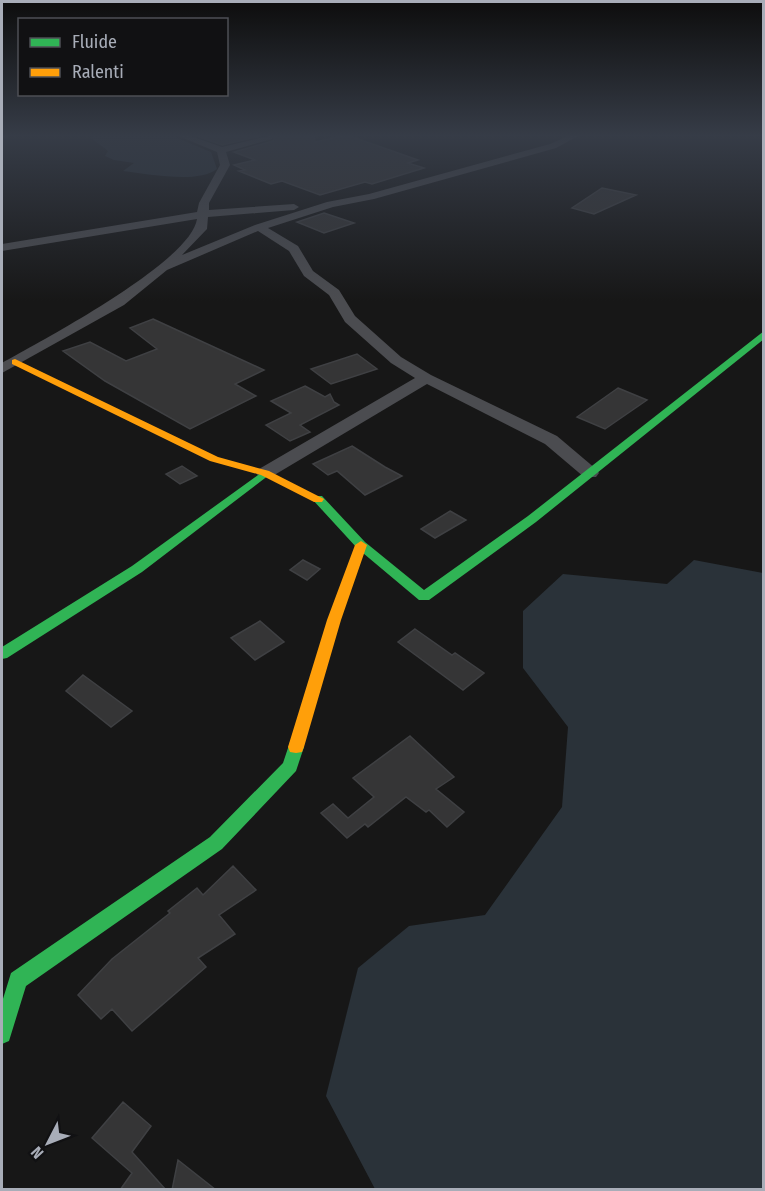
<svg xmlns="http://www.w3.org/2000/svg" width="765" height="1191" font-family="'Fira Sans Condensed',sans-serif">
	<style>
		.water { fill: #2a3239 }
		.building { fill: #353536; stroke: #3f4043; stroke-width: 1.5 }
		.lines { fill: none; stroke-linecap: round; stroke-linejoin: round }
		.street { fill: #4b4c50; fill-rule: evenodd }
		.fast { fill: #30b455; fill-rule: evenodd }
		.slow { fill: #ff9f0a; fill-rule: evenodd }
	</style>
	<rect width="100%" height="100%" fill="#171717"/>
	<!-- water -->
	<path class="water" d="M95,135H170L211,152L217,169C198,184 148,174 123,171L134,163L114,160L105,156L108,151L91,138Z
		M694,560L763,573V1189H375L326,1096L358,968L409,926L485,915L562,807L568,727L523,668V611L563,574L667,584Z"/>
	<!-- building -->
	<path class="building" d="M194,135H265L222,145Z
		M275,135H314L315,142L347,135L418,160L408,163L424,168L372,184L365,182L320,195L282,181L271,184L239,171L245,170L234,165L255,160L234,152L273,141Z
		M602,188L636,195L594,214L572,208Z
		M324,213L354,223L324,233L297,222Z
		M153,319L264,370L235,384L256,396L190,429L105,381L63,351L90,342L126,361L157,349L130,328Z
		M357,354L377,369L331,384L311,369Z
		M305,386L325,397L330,394L334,402L339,405L300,425L310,432L290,441L266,425L291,413L271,401Z
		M618,388L647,400L605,429L577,417Z
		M352,446L385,467L402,476L365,495L337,471L328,475L313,464Z
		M182,466L197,476L180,484L166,474Z
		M450,511L466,520L435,538L421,529Z
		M303,560L320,569L307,580L290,570Z
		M260,621L284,642L255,660L231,638Z
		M415,629L452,655L455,653L484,673L463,690L398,642Z
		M83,675L132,711L111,727L66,691Z
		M410,736L454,777L436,789L464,812L447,827L429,810L426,812L406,797L368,827L365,824L347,838L321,813L333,804L348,818L374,797L353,778Z
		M233,866L256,890L219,915L235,934L198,958L206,967L132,1031L112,1009L101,1019L78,995L112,959L170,913L168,911L197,888L203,895Z
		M123,1102L151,1126L132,1152L166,1190H120L132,1173L92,1138Z
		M178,1160L216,1190H172Z"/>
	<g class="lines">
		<!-- street -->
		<path class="street" d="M2,135H12L2,139Z
			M176,135H188L222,147L273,135L272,139L226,152L230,165L209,203V210L294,204L299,207L294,210L208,217L207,229L182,255L255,225L327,202L369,194L550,144L570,135H580L556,148L374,199L333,207L268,228L298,246L313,271L339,290L355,316L401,357L431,375L557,436L596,469L599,473L596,477H584L545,444L427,384L271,477H259L256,473L259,469L415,378L391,363L345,322L329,295L304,276L289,251L258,231L167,270L124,305L2,373V363C41,341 191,262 197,219L2,251V244L197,212L199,203L220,165L217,152Z"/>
		<!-- fast -->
		<path class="fast" d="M764,331V339L536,522L429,600H419L357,548L312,499L314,496H322L365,542L424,590L528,516Z
			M265,470L271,473L269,475L142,572L7,658L2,659V647L132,566Z
			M296,741L302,742L304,747L296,771L222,849L26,986L9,1041L2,1044V1002L11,973L210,837L283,763L290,742Z"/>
		<!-- slow -->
		<path class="slow" d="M15,359L218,457L269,471L324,499L322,502H314L261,475L210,461L12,364V360Z
			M361,541L367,545L341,620L304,747L302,752L296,753L290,752L288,747L327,620L355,545Z"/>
	</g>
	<!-- sky -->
	<linearGradient id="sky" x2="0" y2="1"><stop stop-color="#0d0d0d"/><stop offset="0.45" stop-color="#363c47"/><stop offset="1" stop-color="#363c47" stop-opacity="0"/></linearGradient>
	<rect width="765" height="301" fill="url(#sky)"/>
	<!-- border -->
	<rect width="765" height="1191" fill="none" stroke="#a8adb8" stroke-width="6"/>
	<!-- legend -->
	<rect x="18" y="18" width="210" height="78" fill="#111113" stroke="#4d4f55" stroke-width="1.5"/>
	<rect x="30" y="38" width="30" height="9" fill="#30b455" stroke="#4d4f55" stroke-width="1.5"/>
	<text x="72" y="48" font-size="18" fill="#a8adb8">Fluide</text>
	<rect x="30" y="68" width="30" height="9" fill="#ff9f0a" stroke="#4d4f55" stroke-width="1.5"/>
	<text x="72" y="78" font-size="18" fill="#a8adb8">Ralenti</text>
	<!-- north arrow -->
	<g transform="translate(48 1143) rotate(228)" stroke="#111113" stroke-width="4.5" paint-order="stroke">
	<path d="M0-4.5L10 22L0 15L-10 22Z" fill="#a8adb8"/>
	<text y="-9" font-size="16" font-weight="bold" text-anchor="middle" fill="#a8adb8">N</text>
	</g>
</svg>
